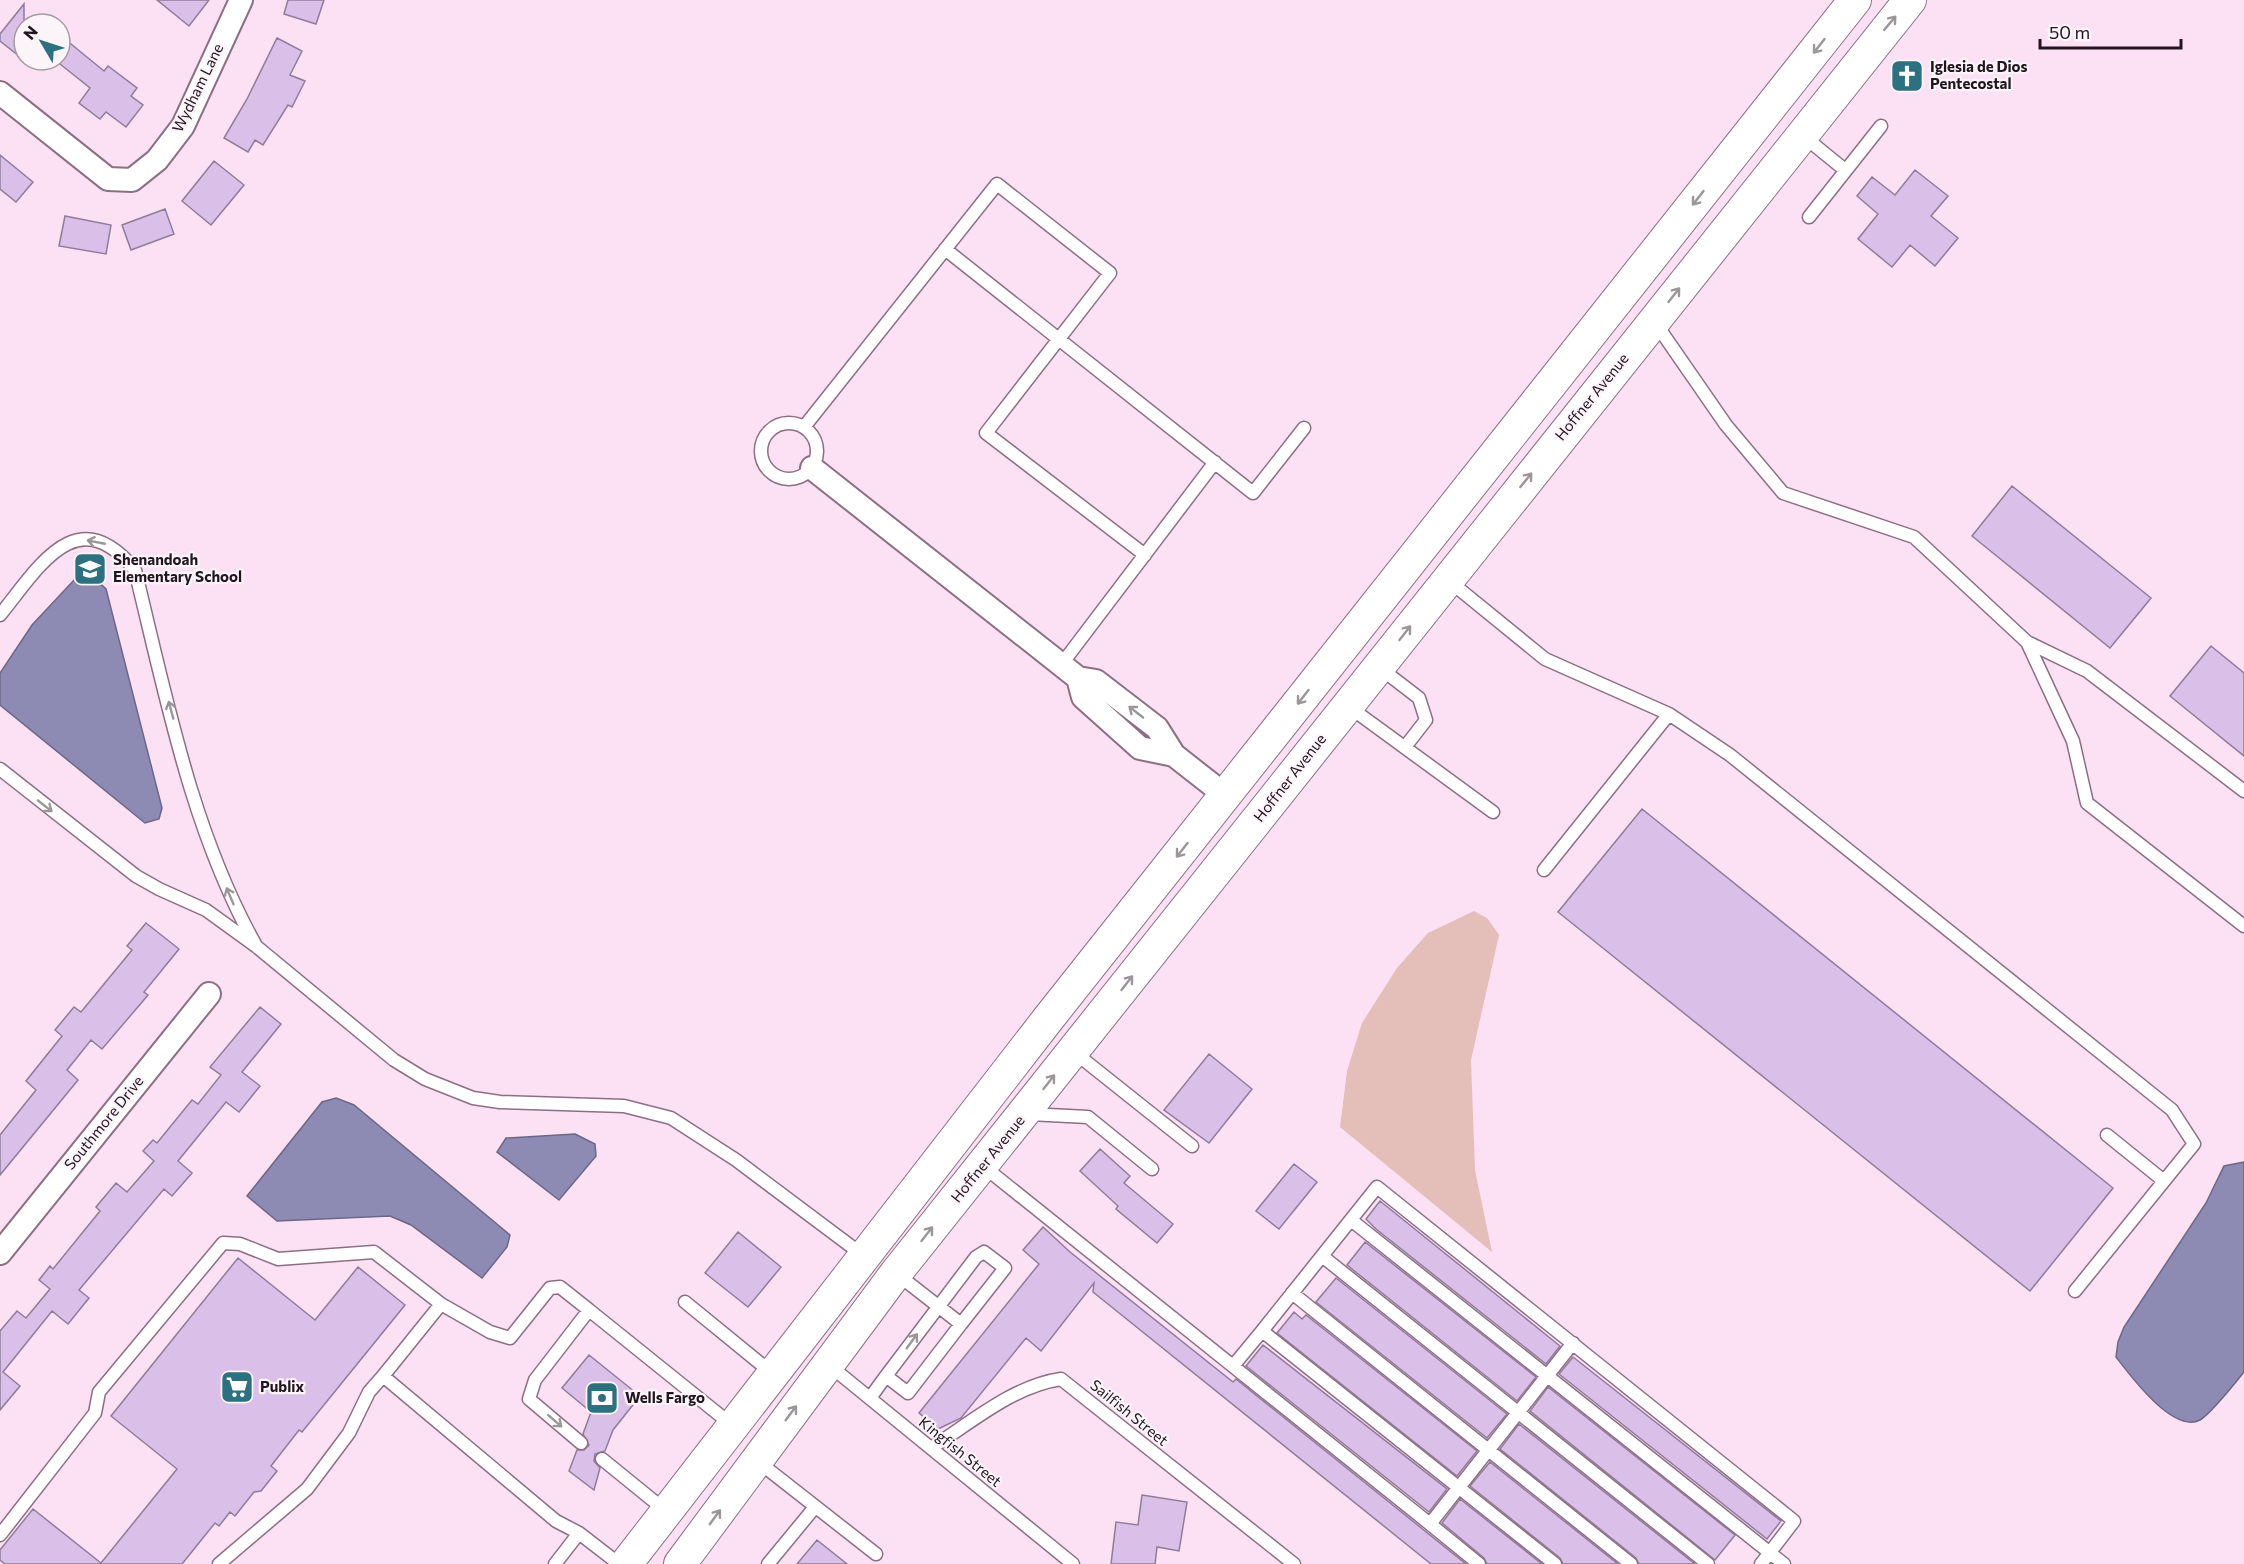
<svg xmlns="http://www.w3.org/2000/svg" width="2244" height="1564" font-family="Commissioner,sans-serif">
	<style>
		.green { fill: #e4bfba }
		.water { fill: #8d8ab4; stroke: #6d6787; stroke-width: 1.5 }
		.building { fill: #dac0e9; stroke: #8f7c9a; stroke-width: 1.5 }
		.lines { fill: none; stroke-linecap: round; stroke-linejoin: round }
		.service-casing { stroke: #8d6f83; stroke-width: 15 }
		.minor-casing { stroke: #8d6f83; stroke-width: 26 }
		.secondary-casing { stroke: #8d6f83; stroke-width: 34 }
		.service { stroke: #fff; stroke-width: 12 }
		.minor { stroke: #fff; stroke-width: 22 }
		.secondary { stroke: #fff; stroke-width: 32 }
		.oneway { stroke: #9b969a }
		.labels { text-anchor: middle; stroke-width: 4.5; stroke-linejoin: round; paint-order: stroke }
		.poi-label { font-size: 15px; font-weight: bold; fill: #21151e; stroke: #fbf4f9; text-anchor: start }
		.street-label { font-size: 15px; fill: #21151e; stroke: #fbf4f9 }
	</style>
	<rect width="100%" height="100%" fill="#fce0f3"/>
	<!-- green -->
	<path class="green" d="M1474,911L1487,918L1499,935L1471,1060L1475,1170L1492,1252L1340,1127L1347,1071L1362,1023L1397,968L1428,933Z"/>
	<!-- water -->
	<path class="water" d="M89,573L106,589L162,808L159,819L145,823L0,705V673L32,625L74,580Z
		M336,1098L354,1105L510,1235L507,1247L482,1278L411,1225L390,1216L277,1221L247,1196L322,1102Z
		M575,1134L595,1144L596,1156L559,1200L497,1152L506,1138Z
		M2244,1162V1372C2236,1382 2210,1414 2200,1420C2173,1434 2130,1375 2116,1357L2118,1342L2124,1327L2206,1203L2224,1166Z"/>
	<!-- building -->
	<path class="building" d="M157,0H209L189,26Z
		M288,0H324L316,24L284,14Z
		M24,4V60L0,41V34Z
		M60,35L104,71L108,66L137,88L131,96L143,105L126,127L106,112L100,119L79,103L90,88L60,64Z
		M277,38L302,51L290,75L305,81L292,107L288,105L263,145L255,140L248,152L224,138L247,99Z
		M0,155L33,182L16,202L0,189Z
		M214,161L244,185L211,225L182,201Z
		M1915,170L1948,196L1931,216L1958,238L1935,266L1910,245L1892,267L1858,239L1878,214L1857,196L1872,177L1895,195Z
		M165,209L174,234L131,250L122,225Z
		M65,216L111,225L106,254L59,246Z
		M2012,486L2151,598L2110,648L1972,536Z
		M2211,646L2244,673V756L2170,696Z
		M1642,809L2113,1188L2030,1291L1558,912Z
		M146,923L179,949L144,992L148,995L102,1049L91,1040L67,1070L78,1080L0,1175V1135L36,1090L26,1081L62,1036L55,1030L74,1007L81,1012L132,950L127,946Z
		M260,1007L281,1024L242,1072L260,1086L239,1112L226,1102L178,1161L192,1173L172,1196L164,1189L79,1290L89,1298L68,1324L52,1311L3,1372L20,1386L0,1410V1331L17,1311L26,1318L50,1289L39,1280L50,1266L53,1269L100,1211L96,1207L116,1183L127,1192L154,1161L143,1151L153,1140L157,1143L192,1100L198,1104L221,1075L210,1067Z
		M1209,1054L1252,1089L1209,1143L1164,1110Z
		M1100,1149L1130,1176L1124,1183L1173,1224L1157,1243L1116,1209L1118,1206L1080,1171Z
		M1294,1164L1317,1182L1279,1229L1256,1211Z
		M1380,1201L1560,1346L1546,1364L1376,1229L1366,1219Z
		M1043,1227L1070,1252L1233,1382L1236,1379L1466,1564H1431L1093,1292L1094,1283L1041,1351L1026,1338L961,1418L938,1429L919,1413L1039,1264L1023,1250Z
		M738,1232L781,1267L748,1307L705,1273Z
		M1365,1242L1536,1377L1517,1401L1347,1265Z
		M238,1258L315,1320L358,1267L405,1305L302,1432L299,1430L271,1466L277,1471L261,1491L254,1492L235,1516L230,1512L219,1526L215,1523L182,1564H5L0,1560V1550L33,1509L101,1563L177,1469L111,1416Z
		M1336,1278L1507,1414L1487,1438L1316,1302Z
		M1294,1312L1302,1319L1306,1315L1477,1451L1457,1476L1277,1333Z
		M1263,1345L1447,1489L1429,1512L1246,1366Z
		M589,1355L640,1396L613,1430L605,1451L595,1454L594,1461L600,1468L594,1490L569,1471L577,1450H584L589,1445L583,1434L591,1412L562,1388Z
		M1573,1357L1781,1521L1767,1539L1559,1374Z
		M1548,1387L1735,1535L1715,1560L1530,1411Z
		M1519,1424L1695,1564H1639L1636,1558L1500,1449Z
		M1490,1462L1618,1564H1563L1560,1558L1470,1486Z
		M1142,1495L1187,1502L1179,1551L1157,1547L1155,1564H1111L1116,1522L1138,1525Z
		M1460,1499L1542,1564H1487L1484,1558L1442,1523Z
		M817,1540L847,1564H797Z"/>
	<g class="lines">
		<!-- service casing -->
		<g class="service-casing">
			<path id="service" d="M1802,135L1845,170
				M1809,217L1881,126
				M945,249L1253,493L1304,428
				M1654,321L1726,425L1783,493L1914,537L2027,642L2087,671L2244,791
				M761 451a28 28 0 1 1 56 0a28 28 0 1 1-56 0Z
				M804,427L997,184L1110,273L986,433L1145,555
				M1448,580L1545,659L1669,714L1544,870
				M0,615C39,567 77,499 135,570C166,696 191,829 255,944
				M2027,642L2073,741L2087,803L2244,926
				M1061,665L1215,462
				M1380,668L1419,698L1426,720L1405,747
				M1348,706L1493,812
				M1669,714L1730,755L2172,1110L2194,1144L2075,1291
				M0,769L136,876L159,889L206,910L257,947L394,1060L425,1079L473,1098L500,1102L624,1106L671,1118L736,1160L864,1256
				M1074,1052L1192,1146
				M1029,1114L1088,1117L1152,1169
				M2107,1135L2164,1181
				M983,1166L1430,1524
				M1351,1220L1784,1564
				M1322,1256L1708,1564
				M1292,1293L1631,1564
				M685,1302L772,1373
				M441,1304L490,1332L510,1338L550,1288L560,1287L589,1310
				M1262,1331L1377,1187L1794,1521L1761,1564
				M829,1365L1073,1564
				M1233,1366L1262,1331L1555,1564
				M886,1376L976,1257L984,1252L1005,1268L961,1324
				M870,1398L886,1376L908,1393L961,1324L897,1274
				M581,1443L529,1399L535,1380L589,1310L732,1425
				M931,1448C972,1422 1013,1386 1061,1379L1294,1564
				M602,1459L666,1511
				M756,1460L876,1554
				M0,1535L95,1413L99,1392L223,1243L240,1244L278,1259L374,1252L441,1304L383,1376
				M219,1564L307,1489L349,1433L369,1392L383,1376L556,1521L579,1533L619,1564
				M555,1564L579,1533
				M768,1564L815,1507
				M1479,1564L1430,1524L1573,1343"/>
		</g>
		<!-- minor casing -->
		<g class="minor-casing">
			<path id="minor" d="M0,93L108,179L132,180L157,160L183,126L241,0
				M812,468L1078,678
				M1174,755L1140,748L1083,697L1078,678L1096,681L1157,728L1174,755L1225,795
				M0,1253L209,994"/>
		</g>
		<!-- secondary casing -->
		<g class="secondary-casing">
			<path id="secondary" d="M626,1564L1048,1019L1855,0
				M680,1564L896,1273L1910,0"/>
		</g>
		<!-- service -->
		<use href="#service" class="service"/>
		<!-- minor -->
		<use href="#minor" class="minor"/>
		<!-- secondary -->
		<use href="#secondary" class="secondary"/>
	</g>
	<!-- one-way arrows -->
	<defs><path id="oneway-shaft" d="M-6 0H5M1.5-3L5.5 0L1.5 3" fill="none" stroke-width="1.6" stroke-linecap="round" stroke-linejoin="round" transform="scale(1.5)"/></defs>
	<g class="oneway">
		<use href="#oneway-shaft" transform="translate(1890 23) rotate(-50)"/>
		<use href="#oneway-shaft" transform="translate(1819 46) rotate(128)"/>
		<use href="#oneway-shaft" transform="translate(1698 198) rotate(128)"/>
		<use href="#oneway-shaft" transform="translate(1674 295) rotate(-52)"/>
		<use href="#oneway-shaft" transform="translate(1526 480) rotate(-51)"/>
		<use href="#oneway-shaft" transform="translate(96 542) rotate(-169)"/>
		<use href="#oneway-shaft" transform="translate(1405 633) rotate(-52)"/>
		<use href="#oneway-shaft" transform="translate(1303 697) rotate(128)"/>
		<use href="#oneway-shaft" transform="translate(171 710) rotate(-105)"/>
		<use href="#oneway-shaft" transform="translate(1136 712) rotate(-142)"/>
		<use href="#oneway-shaft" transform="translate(45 806) rotate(38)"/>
		<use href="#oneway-shaft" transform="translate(1182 850) rotate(128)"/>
		<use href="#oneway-shaft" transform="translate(230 896) rotate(-113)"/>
		<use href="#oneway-shaft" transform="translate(1127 983) rotate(-52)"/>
		<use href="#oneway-shaft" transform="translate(1049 1082) rotate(-52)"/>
		<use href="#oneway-shaft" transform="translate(927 1234) rotate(-52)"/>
		<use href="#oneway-shaft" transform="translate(912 1341) rotate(-54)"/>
		<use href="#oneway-shaft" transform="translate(791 1413) rotate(-53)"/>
		<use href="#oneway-shaft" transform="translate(555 1421) rotate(41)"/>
		<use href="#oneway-shaft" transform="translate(715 1517) rotate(-54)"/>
	</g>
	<!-- icons -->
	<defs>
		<g id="church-square" transform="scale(1.725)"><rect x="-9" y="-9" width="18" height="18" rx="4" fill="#2c7180" stroke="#fbf4f9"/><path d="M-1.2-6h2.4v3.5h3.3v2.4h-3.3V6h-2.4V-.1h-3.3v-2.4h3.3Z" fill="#fff"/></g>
		<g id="school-square" transform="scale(1.725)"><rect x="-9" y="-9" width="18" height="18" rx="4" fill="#2c7180" stroke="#fbf4f9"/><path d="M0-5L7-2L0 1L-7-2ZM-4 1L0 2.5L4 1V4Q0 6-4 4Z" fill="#fff"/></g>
		<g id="supermarket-square" transform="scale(1.725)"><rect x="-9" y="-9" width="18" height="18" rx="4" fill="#2c7180" stroke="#fbf4f9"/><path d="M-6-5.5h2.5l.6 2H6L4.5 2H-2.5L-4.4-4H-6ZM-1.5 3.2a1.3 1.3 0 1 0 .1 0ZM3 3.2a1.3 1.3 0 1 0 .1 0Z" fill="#fff"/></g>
		<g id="bank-square" transform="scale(1.725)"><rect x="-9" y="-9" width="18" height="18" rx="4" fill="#2c7180" stroke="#fbf4f9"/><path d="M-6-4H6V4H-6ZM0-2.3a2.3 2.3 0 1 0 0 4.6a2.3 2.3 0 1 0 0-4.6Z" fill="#fff"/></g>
	</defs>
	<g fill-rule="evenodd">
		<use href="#church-square" x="1907" y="76"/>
		<use href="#school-square" x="90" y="569"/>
		<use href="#supermarket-square" x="237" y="1387"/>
		<use href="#bank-square" x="602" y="1398"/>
	</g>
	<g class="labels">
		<!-- poi labels -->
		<g class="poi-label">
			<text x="1930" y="72">Iglesia de Dios<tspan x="1930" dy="17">Pentecostal</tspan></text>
			<text x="113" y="565">Shenandoah<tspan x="113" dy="17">Elementary School</tspan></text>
			<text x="260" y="1392">Publix</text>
			<text x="625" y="1403">Wells Fargo</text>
		</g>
		<!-- street labels -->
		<g class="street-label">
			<text transform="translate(198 88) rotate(-64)" y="5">Wydham Lane</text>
			<text transform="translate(1592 397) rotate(-51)" y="5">Hoffner Avenue</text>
			<text transform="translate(1290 778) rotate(-52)" y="5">Hoffner Avenue</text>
			<text transform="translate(104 1123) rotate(-51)" y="5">Southmore Drive</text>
			<text transform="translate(988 1159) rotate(-51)" y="5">Hoffner Avenue</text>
			<text transform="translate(1129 1413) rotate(39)" y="5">Sailfish Street</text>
			<text transform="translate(960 1452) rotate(39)" y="5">Kingfish Street</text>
		</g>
	</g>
	<!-- north arrow -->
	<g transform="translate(42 42) rotate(309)"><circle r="28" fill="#fbf4f9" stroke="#a49ba1" stroke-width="1.5"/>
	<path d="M0-4.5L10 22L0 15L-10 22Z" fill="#2c7180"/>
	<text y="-9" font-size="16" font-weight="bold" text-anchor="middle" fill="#21151e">N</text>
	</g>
	<!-- scale -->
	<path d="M2040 39v9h141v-9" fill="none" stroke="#21151e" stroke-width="3"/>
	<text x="2049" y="39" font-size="18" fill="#21151e" stroke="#fbf4f9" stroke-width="4.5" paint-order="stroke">50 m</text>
</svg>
